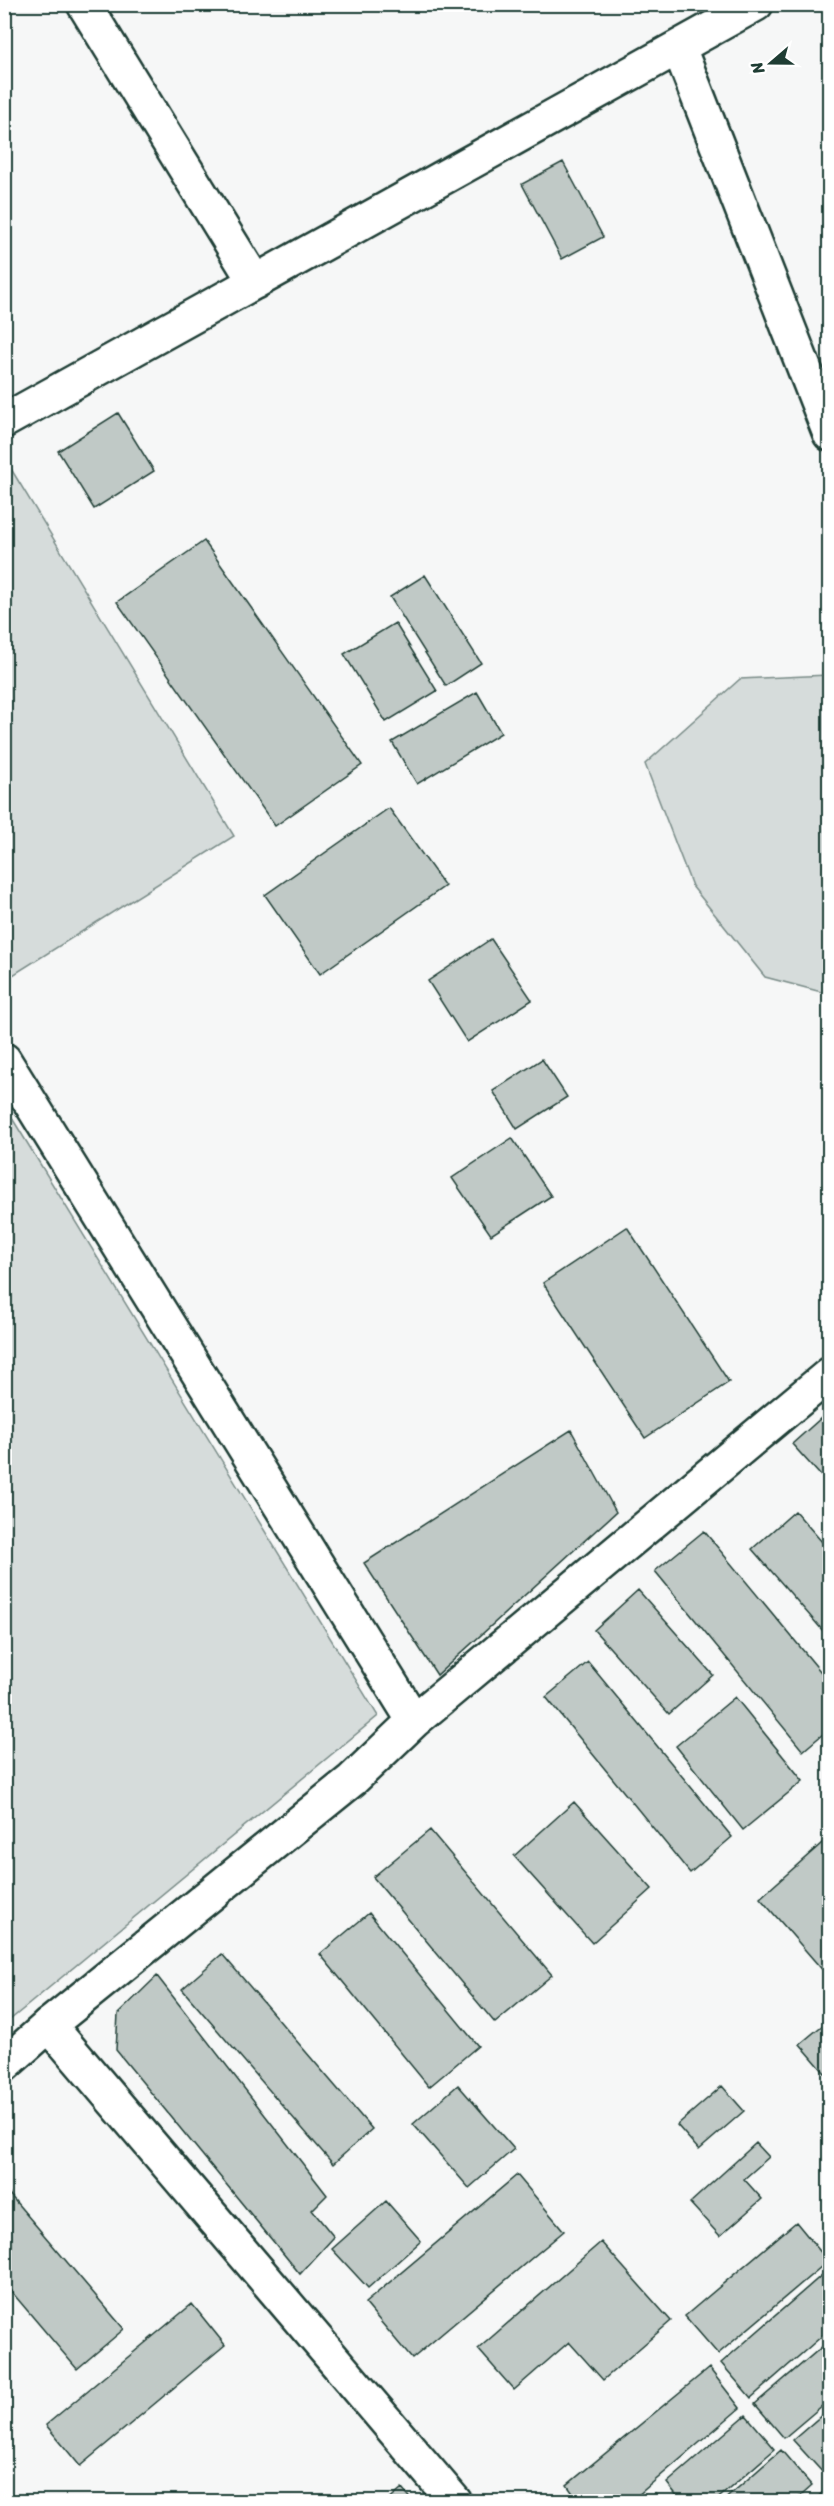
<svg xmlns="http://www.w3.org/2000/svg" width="834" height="2506" font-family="Sriracha,sans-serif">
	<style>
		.green { fill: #d6dcdb; stroke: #7a8c88; stroke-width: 1.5 }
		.building { fill: #c0c9c6; stroke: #1f3d34; stroke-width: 1.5 }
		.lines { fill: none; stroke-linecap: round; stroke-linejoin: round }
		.minor-casing { stroke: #1f3d34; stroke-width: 38 }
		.tertiary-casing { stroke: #1f3d34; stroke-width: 38 }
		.minor { stroke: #fff; stroke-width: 33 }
		.tertiary { stroke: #fff; stroke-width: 33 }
	</style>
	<rect width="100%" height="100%" fill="#f6f7f7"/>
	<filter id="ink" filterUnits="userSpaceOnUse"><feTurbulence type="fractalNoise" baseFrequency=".0167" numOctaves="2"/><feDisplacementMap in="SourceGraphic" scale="12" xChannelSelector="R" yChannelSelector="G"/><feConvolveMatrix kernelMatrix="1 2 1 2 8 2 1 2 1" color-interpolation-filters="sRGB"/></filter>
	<g filter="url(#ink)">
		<!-- green -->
		<path class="green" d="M5,459L234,836L5,980H4Z
			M829,675H830L829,994L765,977L692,886L645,764L740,679Z
			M4,1105L378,1716L5,2024H4Z"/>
		<!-- building -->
		<path class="building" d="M563,162L603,237L562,259L522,184Z
			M118,413L154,471L94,509L58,451Z
			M204,541L362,765L275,826L117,602Z
			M425,575L481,663L446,686L390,597Z
			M395,623L437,691L386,722L344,654Z
			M477,692L501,733L417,784L392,742Z
			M389,808L445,886L320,974L265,895Z
			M491,939L532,1000L467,1042L428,981Z
			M542,1059L567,1097L517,1129L493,1091Z
			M512,1138L551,1196L491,1235L452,1178Z
			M627,1227L729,1382L645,1438L543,1283Z
			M830,1410V1486L792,1444Z
			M571,1430L616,1512L437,1675L364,1563Z
			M795,1511L830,1551V1639L752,1549Z
			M704,1531L830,1683V1728L803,1751L655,1571Z
			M638,1590L713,1675L669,1714L594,1630Z
			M588,1662L732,1837L690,1873L546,1697Z
			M735,1697L803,1781L743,1830L676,1746Z
			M574,1802L652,1889L592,1943L514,1856Z
			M430,1830L552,1975L495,2023L373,1877Z
			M830,1836V1971L826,1974L760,1898Z
			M369,1913L478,2046L429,2087L320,1954Z
			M222,1954L372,2129L333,2164L182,1989Z
			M157,1976L327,2195L312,2210L334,2237L300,2274L116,2050L118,2014Z
			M830,2019V2079L800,2044Z
			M458,2085L514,2149L469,2188L413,2124Z
			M722,2086L744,2111L699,2150L677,2125Z
			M756,2143L769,2157L744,2179L762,2199L720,2236L690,2203Z
			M517,2175L564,2231L412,2359L365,2303Z
			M4,2188L124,2329L77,2369L4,2283Z
			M386,2201L421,2241L368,2288L332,2249Z
			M796,2222L828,2261L718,2354L685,2316Z
			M601,2242L671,2321L603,2380L569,2342L514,2390L478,2349Z
			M830,2268V2329L751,2398L721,2363Z
			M192,2304L225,2345L80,2466L46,2425Z
			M830,2340V2399L784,2438L755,2404Z
			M709,2368L740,2408L630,2502H579L567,2485Z
			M830,2408V2473L826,2476L793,2440Z
			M746,2415L775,2449L714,2502H682L667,2483Z
			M781,2450L812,2486L794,2502H722Z
			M830,2486V2502H812Z
			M402,2489L413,2502H387Z
			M655,2494L662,2502H647Z"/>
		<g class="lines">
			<!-- minor casing -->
			<g class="minor-casing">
				<path id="minor" d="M84,4L255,282
					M679,48L830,434
					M4,421L756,4
					M4,1060L414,1721
					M4,2065L49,2025L352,1780L414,1721L830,1374"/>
			</g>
			<!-- tertiary casing -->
			<g class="tertiary-casing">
				<path id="tertiary" d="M49,2025L455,2502"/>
			</g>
			<!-- minor -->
			<use href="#minor" class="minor"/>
			<!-- tertiary -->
			<use href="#tertiary" class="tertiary"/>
		</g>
	</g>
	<!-- margin -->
	<rect width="834" height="2506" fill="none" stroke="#fff" stroke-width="24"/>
	<rect x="12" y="12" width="810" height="2482" fill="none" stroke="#1f3d34" stroke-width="2" filter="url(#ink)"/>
	<!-- north arrow -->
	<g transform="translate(771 63) rotate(250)" stroke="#ffffff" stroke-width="4.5" paint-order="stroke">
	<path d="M0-4.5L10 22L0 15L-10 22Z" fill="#1f3d34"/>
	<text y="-9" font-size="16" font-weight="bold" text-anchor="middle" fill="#1f3d34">N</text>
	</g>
</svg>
